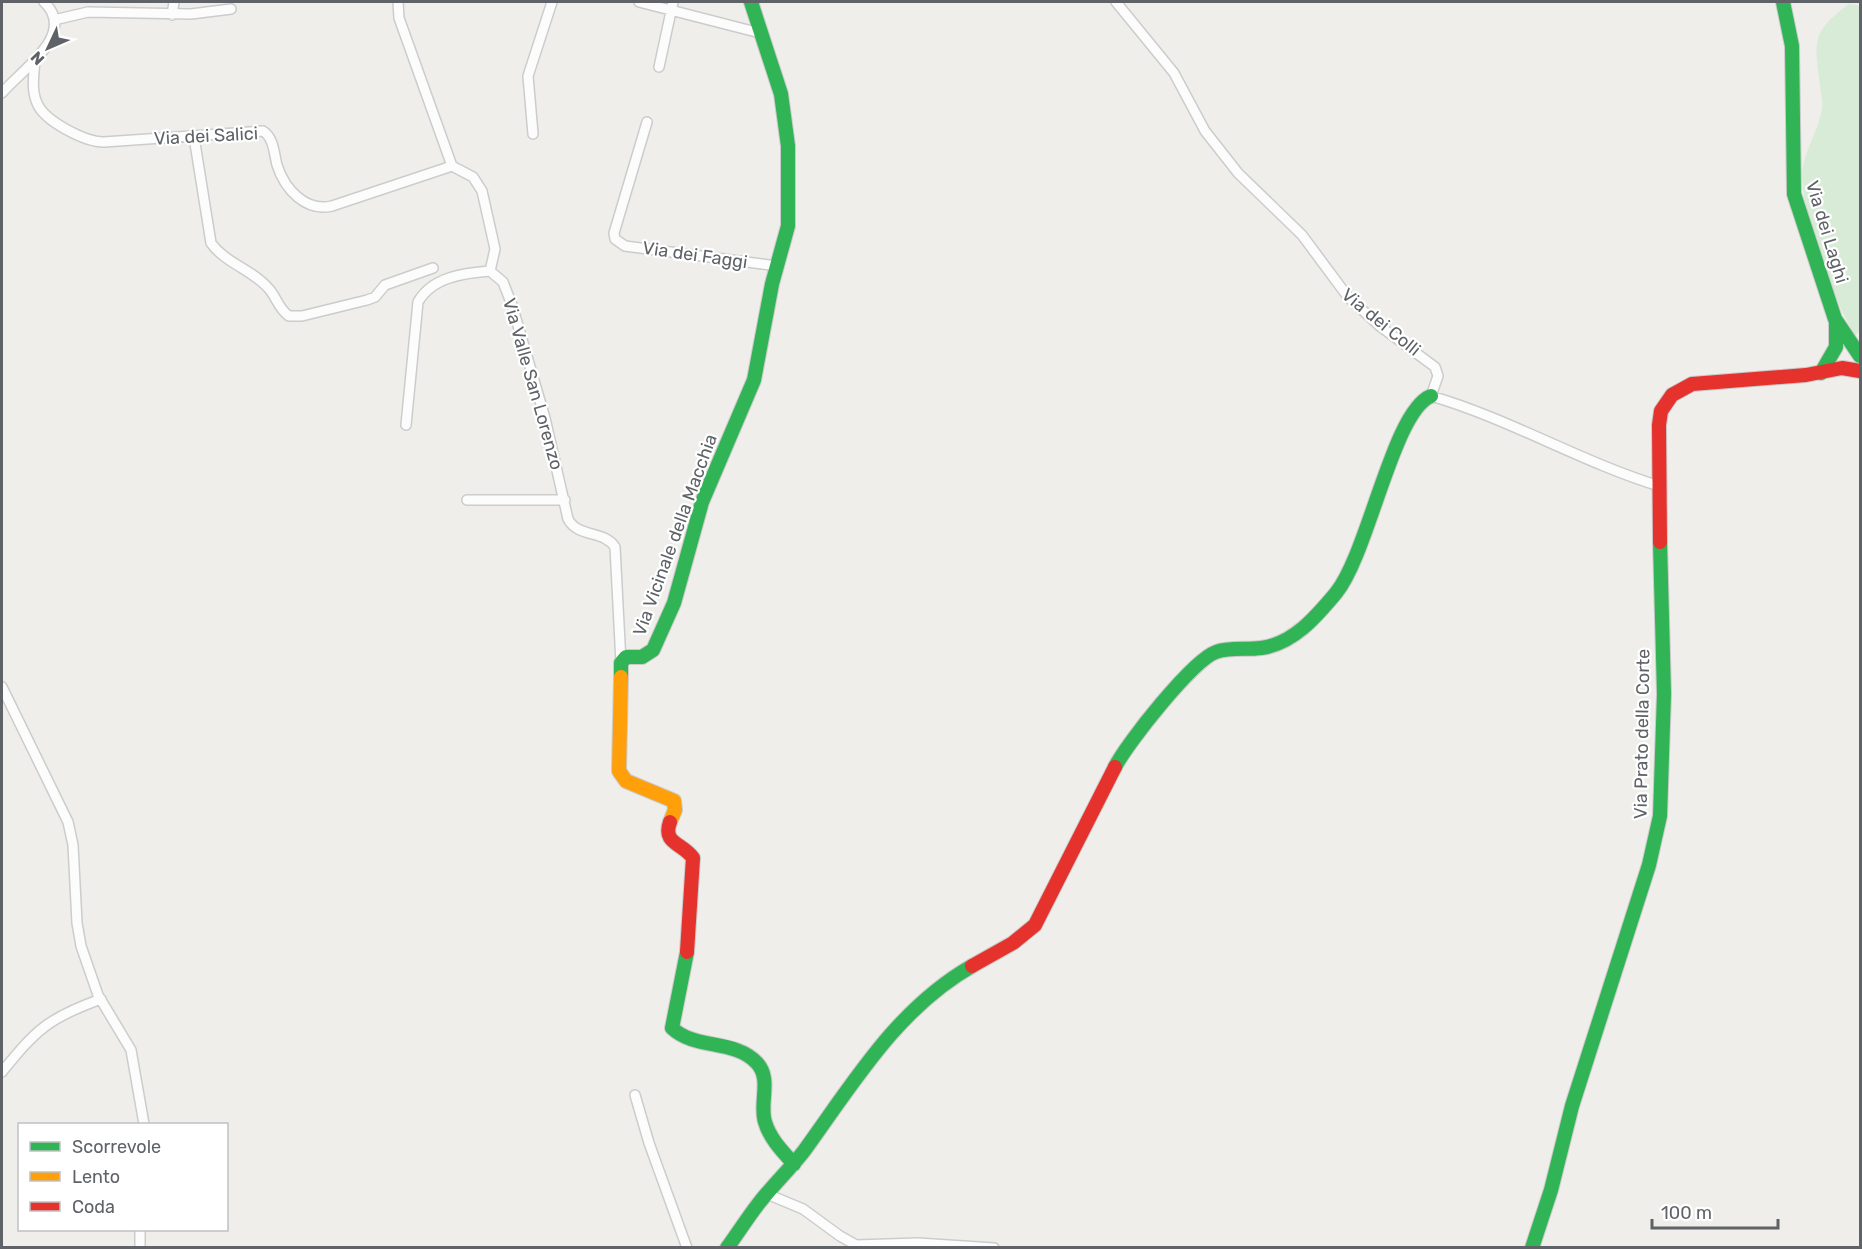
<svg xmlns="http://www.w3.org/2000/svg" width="1862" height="1249" font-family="Rubik,sans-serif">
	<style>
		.green { fill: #d8ebd6 }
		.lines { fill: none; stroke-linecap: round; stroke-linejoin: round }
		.street-casing { stroke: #cbcccc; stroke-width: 12 }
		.fast-casing { stroke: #cacacb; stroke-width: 16 }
		.slow-casing { stroke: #cacacb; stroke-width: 16 }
		.jam-casing { stroke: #cacacb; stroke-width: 16 }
		.street { stroke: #fdfcfc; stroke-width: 9 }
		.fast { stroke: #30b455; stroke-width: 14 }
		.slow { stroke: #ff9f0a; stroke-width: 14 }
		.jam { stroke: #e5322d; stroke-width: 14 }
		.labels { text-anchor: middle; stroke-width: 4.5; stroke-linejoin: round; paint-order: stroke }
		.street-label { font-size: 18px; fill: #5f6368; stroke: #fff }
	</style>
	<rect width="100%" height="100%" fill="#efeeea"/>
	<!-- green -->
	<path class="green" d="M1849,4L1860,6V331L1855,335C1836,306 1796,199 1803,166C1807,146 1819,129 1822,109C1823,102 1821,93 1820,86C1815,41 1810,33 1849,4Z"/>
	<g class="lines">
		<!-- street casing -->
		<g class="street-casing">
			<path id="street" d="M398,2L399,18L452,166L473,177L482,191L495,249L490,271L503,282L512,305L545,418L568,519C578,538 604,530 615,547L621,663
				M639,2L760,33
				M1116,2L1174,73L1205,131L1238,173L1302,235L1348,297L1381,327L1435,367L1438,376L1431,396C1510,419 1581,462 1659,486
				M172,15L174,2
				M54,20L88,12L191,14L231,9
				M35,60C34,74 31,90 37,103C44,121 85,142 104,142L263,131C274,138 274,154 277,165C285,190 306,212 332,206L452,166
				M659,67L673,2
				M2,93C21,70 78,34 44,2
				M647,122L614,233L615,239L625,246L777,266
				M533,134L528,76L552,2
				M194,137L211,243C226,264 254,270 270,290C277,299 279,309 289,316H302L367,300L375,297L385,285L433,268
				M406,425L418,302C432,277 464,273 490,271
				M467,500H565
				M2,687L68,822L73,845L77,923L81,946L98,995L131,1050L144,1124
				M2,1072C36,1030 48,1018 101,999
				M635,1095L649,1143L687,1248
				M767,1194L803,1209L840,1236L856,1245L918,1243L994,1248
				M140,1230V1248"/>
		</g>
		<!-- fast casing -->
		<g class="fast-casing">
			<path id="fast" d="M1783,2L1792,46L1794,194L1835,319L1860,356
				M1821,373L1836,347V323
				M621,677V663L626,657H642L653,650L674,603L702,502L754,380L772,284L788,226V146L781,94L751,2
				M1115,767C1127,743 1193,660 1216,652C1229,647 1247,650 1261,648C1293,644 1316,617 1336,593C1369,552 1393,411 1431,396
				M687,952L672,1028C695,1050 735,1039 757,1063C772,1079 759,1103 765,1122C770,1139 783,1152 794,1164
				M727,1248C738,1233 748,1217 759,1203C773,1185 790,1169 804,1151C854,1082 897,1009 972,966
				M1532,1248L1551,1190L1572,1106L1649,865L1660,816L1664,694L1660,542"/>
		</g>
		<!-- slow casing -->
		<g class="slow-casing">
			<path id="slow" d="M621,677L619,771L626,781L674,801L675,810L670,822"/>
		</g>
		<!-- jam casing -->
		<g class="jam-casing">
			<path id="jam" d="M1660,542L1659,425L1661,411L1672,395L1692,384L1806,375L1842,368L1860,371
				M670,822C662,844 683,843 693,858L687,952
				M972,966L1013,943L1035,925L1115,767"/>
		</g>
		<!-- street -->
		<use href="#street" class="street"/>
		<!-- fast -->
		<use href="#fast" class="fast"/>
		<!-- slow -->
		<use href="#slow" class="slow"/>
		<!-- jam -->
		<use href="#jam" class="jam"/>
	</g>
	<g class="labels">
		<!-- street labels -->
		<g class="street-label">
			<text transform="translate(206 136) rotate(-3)" y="6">Via dei Salici</text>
			<text transform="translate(1827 232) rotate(73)" y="6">Via dei Laghi</text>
			<text transform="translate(695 255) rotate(8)" y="6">Via dei Faggi</text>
			<text transform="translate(1381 322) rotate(39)" y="6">Via dei Colli</text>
			<text transform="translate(533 384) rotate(74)" y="6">Via Valle San Lorenzo</text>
			<text transform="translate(675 535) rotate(-70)" y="6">Via Vicinale della Macchia</text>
			<text transform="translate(1642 734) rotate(-89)" y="6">Via Prato della Corte</text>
		</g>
	</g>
	<!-- border -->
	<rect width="1862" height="1249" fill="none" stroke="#5f6368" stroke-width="6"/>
	<!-- legend -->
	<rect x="18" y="1123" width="210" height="108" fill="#ffffff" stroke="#bfc1c3" stroke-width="1.5"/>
	<rect x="30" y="1142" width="30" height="9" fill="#30b455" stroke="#bfc1c3" stroke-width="1.5"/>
	<text x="72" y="1153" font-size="18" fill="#5f6368">Scorrevole</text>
	<rect x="30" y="1172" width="30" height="9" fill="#ff9f0a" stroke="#bfc1c3" stroke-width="1.5"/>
	<text x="72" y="1183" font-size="18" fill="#5f6368">Lento</text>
	<rect x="30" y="1202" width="30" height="9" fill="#e5322d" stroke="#bfc1c3" stroke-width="1.5"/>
	<text x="72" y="1213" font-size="18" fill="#5f6368">Coda</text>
	<!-- north arrow -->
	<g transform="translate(48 48) rotate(226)" stroke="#ffffff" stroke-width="4.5" paint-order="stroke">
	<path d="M0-4.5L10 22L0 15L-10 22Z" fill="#5f6368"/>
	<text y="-9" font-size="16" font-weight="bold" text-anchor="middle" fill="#5f6368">N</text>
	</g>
	<!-- scale -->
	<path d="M1652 1219v9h126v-9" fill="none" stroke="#5f6368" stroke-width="3"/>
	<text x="1661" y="1219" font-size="18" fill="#5f6368" stroke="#ffffff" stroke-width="4.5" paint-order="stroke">100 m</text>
</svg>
